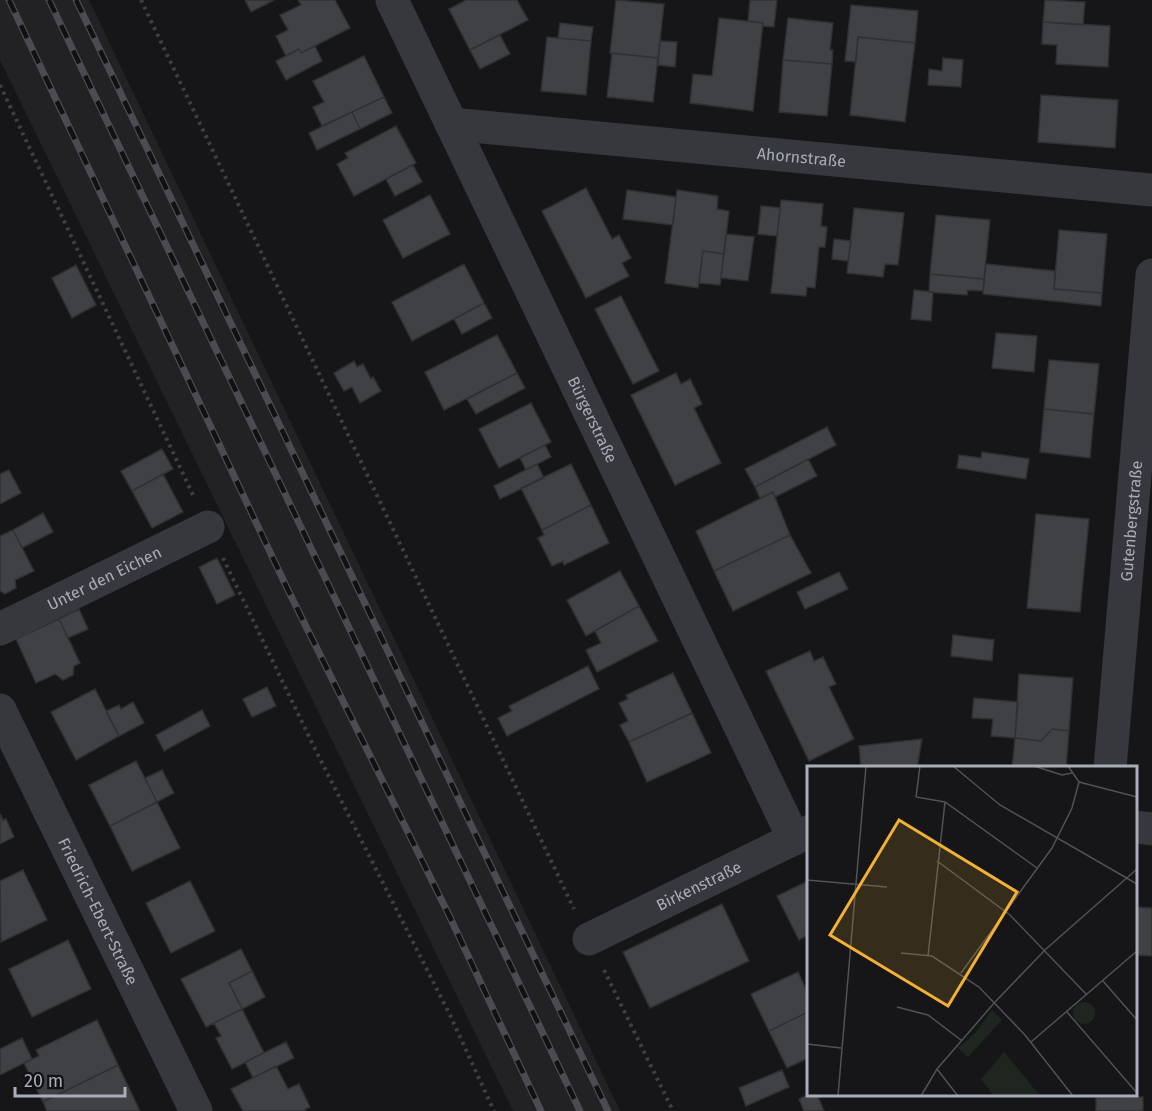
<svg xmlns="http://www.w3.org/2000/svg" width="1152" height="1111" font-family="'Fira Sans',sans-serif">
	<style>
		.built { fill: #222225 }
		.building { fill: #404145; stroke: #303034; stroke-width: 1.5 }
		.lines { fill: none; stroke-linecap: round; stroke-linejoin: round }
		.path { stroke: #3d3f44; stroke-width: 4; stroke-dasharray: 3 4.5; stroke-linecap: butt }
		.street { stroke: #37383d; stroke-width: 33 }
		.rail-casing { stroke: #4a4c52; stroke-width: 7 }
		.rail { stroke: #111113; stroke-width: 4.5; stroke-dasharray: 14; stroke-linecap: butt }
		.labels { text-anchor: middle; stroke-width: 4.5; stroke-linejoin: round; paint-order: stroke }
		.street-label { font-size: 16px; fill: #a8adb8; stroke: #111113 }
		.inset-road { fill: none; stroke: #505258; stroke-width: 1.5 }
		.view { fill: #f2b134; fill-opacity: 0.15; stroke: #f2b134; stroke-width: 3 }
		.inset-edge { fill: none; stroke: #a8adb8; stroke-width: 3 }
	</style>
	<rect width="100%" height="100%" fill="#161618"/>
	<!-- built -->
	<path class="built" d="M0,0H89L620,1111H513L0,60Z"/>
	<!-- building -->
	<path class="building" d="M245,0H274L251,12Z
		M298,0H335L350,28L301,53L299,49L286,56L276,36L288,30L280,15L301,5Z
		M466,0H517L528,20L470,50L449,9Z
		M616,0L664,4L658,58L610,53Z
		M750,0H777L774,27L763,26V23L748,21Z
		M1045,0L1085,2L1083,25L1043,22Z
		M851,5L918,11L915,43L858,37L856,62L845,61Z
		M719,18L763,23L753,111L690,103L693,74L712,76Z
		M788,18L833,23L830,50H833L832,64L783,60Z
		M1043,22L1110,26L1108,67L1056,64L1057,45L1042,44Z
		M560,23L593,27L591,41L558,38Z
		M500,35L510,54L480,69L470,50Z
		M547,37L591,41L586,95L541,91Z
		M858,37L915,43L905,122L850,115Z
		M660,41L677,42L675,67L658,65Z
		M315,46L322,61L286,80L276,61L299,49L301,53Z
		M612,53L658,58L653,102L607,97Z
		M364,56L384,97L322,126L313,107L324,102L313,81Z
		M943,58L963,60L961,87L928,85L929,69L942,71Z
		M783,60L832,64L827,116L779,112Z
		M1041,95L1118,100L1115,148L1038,142Z
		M384,97L392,113L360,129L352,112Z
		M352,112L360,129L317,150L309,133Z
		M396,126L416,163L354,196L337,164L348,158L345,153Z
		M413,165L422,182L395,196L386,179Z
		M586,188L612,239L619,235L631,258L622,263L629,276L586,298L542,211Z
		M627,190L676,197L673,225L623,219Z
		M677,190L718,196L717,209L729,211L724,254L703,251L698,288L665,283Z
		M430,195L450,234L403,258L383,220Z
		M781,200L823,204L821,226L827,227L825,247H819L815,288L807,287L806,296L771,293Z
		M761,206L780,208L777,236L758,234Z
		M854,208L904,213L898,265L885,264L883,277L847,273Z
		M936,215L990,220L984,279L930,274Z
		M1059,230L1107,234L1102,293L1054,289Z
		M726,234L754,237L748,281L721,278Z
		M834,239L851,241L848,261L832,259Z
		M703,251L724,254L720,285L699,283Z
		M464,264L484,303L412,341L392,302Z
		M986,264L1055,271L1054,289L1102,293L1101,306L983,294Z
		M76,265L96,305L72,318L52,278Z
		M930,274L984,279L983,291L968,290L967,295L929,292Z
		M914,290L933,292L931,321L911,319Z
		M621,296L659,371L633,384L595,309Z
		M484,303L492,318L462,334L454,319Z
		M996,333L1037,336L1034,372L992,368Z
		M497,335L517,373L444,410L425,372Z
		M1049,360L1099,364L1094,414L1044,409Z
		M354,361L357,367L363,364L371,379L373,377L381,391L360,403L352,387L344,391L334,373Z
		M517,373L525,388L476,414L467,399Z
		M676,373L681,384L690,379L702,404L694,408L721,463L675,485L631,395Z
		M531,403L551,442L499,468L479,429Z
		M1044,409L1094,414L1090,458L1040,452Z
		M827,427L836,445L755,487L745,469Z
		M545,445L551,457L526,470L520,458Z
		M162,449L173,469L132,491L121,471Z
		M982,452L1029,459L1026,479L957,468L959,455L981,458Z
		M808,459L817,476L775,497L773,492L760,498L755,487Z
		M537,464L544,478L500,499L494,486Z
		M571,464L591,505L542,530L521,488Z
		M9,470L21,493L0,504V474Z
		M163,474L183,512L152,528L132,491Z
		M773,492L790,535L714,571L696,531Z
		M591,505L609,543L564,565L563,561L552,566L538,538L544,535L542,530Z
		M43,513L53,532L22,548L13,530Z
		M1036,514L1089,519L1080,612L1027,608Z
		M13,530L34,571L15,580L16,588L5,594L0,591V536Z
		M790,535L811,573L733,611L714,571Z
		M217,558L235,595L217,604L199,567Z
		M620,571L639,606L586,636L567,600Z
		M839,572L848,589L805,609L797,592Z
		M639,606L658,641L597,672L586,650L601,643L595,631Z
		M79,609L88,629L68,638L59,619Z
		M59,619L80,663L74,666L73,675L63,680L55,674L36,683L16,639Z
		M953,635L994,640L992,661L951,656Z
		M810,651L814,661L823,657L836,684L829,687L854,739L809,761L766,671Z
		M588,666L599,689L507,736L498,718L512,711L509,706Z
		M673,673L692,713L629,742L620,725L628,721L619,703L628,699L626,695Z
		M1019,674L1073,678L1069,731L1052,729L1041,741L1015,738Z
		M267,687L276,706L252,717L243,699Z
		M95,689L119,736L76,760L51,712Z
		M974,698L1018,702L1015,738L991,736L993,719L972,718Z
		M133,702L144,723L119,736L106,711L119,705L121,709Z
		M202,710L210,726L164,751L156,735Z
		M692,713L711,753L647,782L629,742Z
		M1052,729L1069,731L1066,768H1012L1015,738L1041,741Z
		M922,739L917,768H861L859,746Z
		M136,761L157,802L110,826L89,785Z
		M162,770L174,793L157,802L145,778Z
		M157,802L180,848L132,871L110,826Z
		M0,814L3,820L6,819L14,837L0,844Z
		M23,870L47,920L1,942L0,881Z
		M190,881L215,931L171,953L146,903Z
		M808,881V935L799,940L777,896Z
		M722,904L749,961L650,1008L623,952Z
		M1136,907L1152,908V956L1136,955Z
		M68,940L91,989L32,1017L9,969Z
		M241,949L252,971L229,983L242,1009L206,1027L181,979Z
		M252,971L265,997L242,1009L229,983Z
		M798,972L808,994V1012L769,1031L751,994Z
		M242,1009L264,1053L232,1069L216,1038L221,1036L214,1023Z
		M808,1012V1058L787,1068L769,1031Z
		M97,1020L118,1065L43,1102L24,1063L39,1056L36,1050Z
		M22,1038L32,1059L0,1075V1049Z
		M286,1042L294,1058L253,1078L245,1062Z
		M118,1065L140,1111H47L43,1102Z
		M276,1066L288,1089L299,1084L310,1107L303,1111H243L231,1089Z
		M782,1070L789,1087L746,1106L739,1088Z
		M809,1094H817L824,1111H804L799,1099Z
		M1143,1097V1111H1096V1098Z"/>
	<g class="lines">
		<!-- path -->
		<path class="path" d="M141,0L574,909
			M0,85L194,497
			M223,558L316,751L450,1015L494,1111
			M604,970L673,1111"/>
		<!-- street -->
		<g class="street">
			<path id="s1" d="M392,0L794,839"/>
			<path id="s2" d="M451,124L1152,190"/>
			<path id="s3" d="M0,629L208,527"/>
			<path id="s4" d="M0,710L196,1111"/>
			<path id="s5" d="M1110,768L1152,275"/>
			<path d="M1136,827L1152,829"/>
			<path id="s6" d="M589,939L808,832"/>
		</g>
		<!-- rail casing -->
		<g class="rail-casing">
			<path id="rail" d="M9,0L288,590L447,911L541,1111
				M49,0L580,1111
				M76,0L608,1111"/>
		</g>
		<!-- rail -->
		<use href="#rail" class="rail"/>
	</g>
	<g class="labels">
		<!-- street labels -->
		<g class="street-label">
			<text dy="6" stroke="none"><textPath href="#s2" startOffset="352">Ahornstraße</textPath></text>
			<text dy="6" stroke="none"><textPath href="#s1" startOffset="465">Bürgerstraße</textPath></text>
			<text dy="6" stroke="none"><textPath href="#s5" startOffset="248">Gutenbergstraße</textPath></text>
			<text dy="6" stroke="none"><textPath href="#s3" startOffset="116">Unter den Eichen</textPath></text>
			<text dy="6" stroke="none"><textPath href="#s6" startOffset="122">Birkenstraße</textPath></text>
			<text dy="6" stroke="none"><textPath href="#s4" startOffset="224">Friedrich-Ebert-Straße</textPath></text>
		</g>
	</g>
	<!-- overview -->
	<g transform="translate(807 766)">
		<rect width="330" height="330" fill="#161618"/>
		<path d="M266 247a11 11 0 1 1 22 0a11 11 0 1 1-22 0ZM185,244L195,254L161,291L151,282L169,266ZM197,286L199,288L233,330H187L174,313Z" fill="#1e261f"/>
		<path class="inset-road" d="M113,0L109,31L138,36L230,102M146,0L193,39L330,118M227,0L255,9L265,7M261,0L272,16M272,16L330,31M130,95L203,149L280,229M0,114L80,121M94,187L125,190L172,221L218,269L266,330M121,190L138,36M154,207L245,82L265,42L272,16M296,215L330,254M90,241L121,249L154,274M260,246L330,327M224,276L330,185M0,278L34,282M130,303L151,330M31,330L59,0M114,330L130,303L188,236L239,183L330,103"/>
		<path class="view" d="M92,54L210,126L141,240L23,169Z"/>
		<rect width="330" height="330" class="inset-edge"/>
	</g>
	<!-- scale -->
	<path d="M15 1087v9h110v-9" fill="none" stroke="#a8adb8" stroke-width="3"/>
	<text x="24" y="1087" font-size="18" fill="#a8adb8" stroke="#111113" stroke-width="4.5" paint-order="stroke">20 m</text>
</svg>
